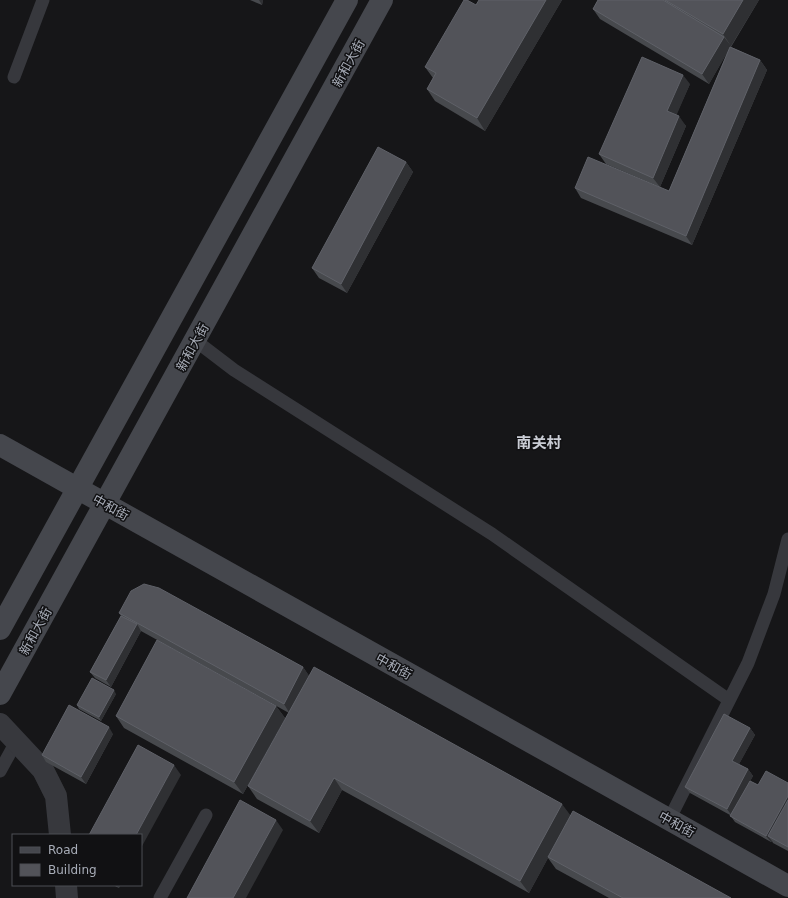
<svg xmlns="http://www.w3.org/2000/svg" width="788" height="898" font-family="'DejaVu Sans','Noto Sans SC',sans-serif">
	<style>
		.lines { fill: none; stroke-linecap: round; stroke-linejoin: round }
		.lane { stroke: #37383d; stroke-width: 13 }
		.street { stroke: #37383d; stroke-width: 22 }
		.secondary { stroke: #45474d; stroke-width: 22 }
		.wall { fill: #47494d }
		.shaded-wall { fill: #2f3033 }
		.building { fill: #525359; stroke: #5f6168 }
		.labels { text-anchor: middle; stroke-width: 3; stroke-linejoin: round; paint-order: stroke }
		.street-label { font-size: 13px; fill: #a8adb8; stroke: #111113 }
		.quarter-label { font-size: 15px; font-weight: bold; fill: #c9ccd4; stroke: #111113 }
	</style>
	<rect width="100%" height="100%" fill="#161618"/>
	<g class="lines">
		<!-- lane -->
		<path class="lane" d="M14,77L43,0
			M196,341L234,370L492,534L729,700
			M0,771L16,742
			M669,820L748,663L774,594L788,539
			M160,898L206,815"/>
		<!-- street -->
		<path class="street" d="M0,724L43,770L56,796L60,835
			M66,885L67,898"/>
		<!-- secondary -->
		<path class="secondary" d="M0,445L788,886
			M0,629L347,0
			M0,694L382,0"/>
	</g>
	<!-- wall -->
	<path class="wall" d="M250,0H263L262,5Z
		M479,0H562L485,131L435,101L427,89L433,78L425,67L476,5Z
		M598,0H759L731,47L760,60L767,70L692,245L581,198L575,188L669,191L728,51L709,84L600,19L593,9Z
		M690,84L676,115L686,126L660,187L606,164L599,154Z
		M406,162L413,172L347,293L319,278L312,268Z
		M119,613L303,667L309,676L571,816L731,898H609L556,869L548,858L529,893L342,790L319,833L257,799L248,786L289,713L141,631L111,687L95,678L90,672L121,616Z
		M116,694L101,721L79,709L77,705Z
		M276,706L285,718L243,794L124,728L116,716Z
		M750,728L755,735L739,764L748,769L753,776L750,781L758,785L788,783V851L773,843L772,841L771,842L735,822L730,815L690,793L685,787Z
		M113,734L86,784L46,762L42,755Z
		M113,885H120L119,888Z"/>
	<!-- shaded-wall -->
	<path class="shaded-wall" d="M259,0H263L262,5Z
		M546,0H562L485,131L477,118Z
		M743,0H759L731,46L723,34Z
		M724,37L731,46L709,84L702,74Z
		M760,60L767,70L692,245L686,236Z
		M683,75L690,84L674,121L667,111Z
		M679,116L686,126L660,187L653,178Z
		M406,162L413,172L347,293L341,284Z
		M137,624L141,631L111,687L106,680Z
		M303,667L310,677L290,714L284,704Z
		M114,690L116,694L101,721L99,717Z
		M276,706L285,718L243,794L234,782Z
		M109,727L113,734L86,784L81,777Z
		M750,728L755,735L737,768L732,761Z
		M174,765L181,775L141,848V835H136Z
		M748,769L753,776L732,816L727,809Z
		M334,778L342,790L319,833L310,821Z
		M788,796V812L768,836L772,841L771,842L766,836Z
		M562,804L571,816L529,893L520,881Z
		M276,820L283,830L246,898H233Z
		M116,885H120L119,888Z"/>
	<!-- building -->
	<path class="building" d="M464,0H467L476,5L479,0H546L477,118L427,89L436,73L425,67Z
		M598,0H663L724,37L702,74L593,9Z
		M665,0H743L723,34Z
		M730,47L760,60L686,236L575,188L588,157L669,191Z
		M642,57L683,75L667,111L679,116L653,178L599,154Z
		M378,147L406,162L341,284L312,268Z
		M144,584L159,588L303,667L284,704L119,613L131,591Z
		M121,616L137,624L106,680L90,672Z
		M157,640L276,706L234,782L116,716Z
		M314,667L562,804L520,881L334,778L310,821L248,786Z
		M92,678L114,690L99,717L77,705Z
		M69,705L109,727L81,777L42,755Z
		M724,714L750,728L732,761L748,769L727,809L685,787Z
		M138,745L174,765L136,835H89Z
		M766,771L788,783V796L766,836L730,816L750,781L758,785Z
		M240,800L276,820L233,898H187Z
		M788,800V847L768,836Z
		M573,811L731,898H623L548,857Z"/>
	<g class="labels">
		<!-- street labels -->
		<g class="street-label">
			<text transform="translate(348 63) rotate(-61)" y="5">新和大街</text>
			<text transform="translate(192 347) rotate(-61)" y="5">新和大街</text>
			<text transform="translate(111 507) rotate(29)" y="5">中和街</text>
			<text transform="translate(35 631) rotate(-61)" y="5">新和大街</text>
			<text transform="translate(394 666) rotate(29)" y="5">中和街</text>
			<text transform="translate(677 824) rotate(29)" y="5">中和街</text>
		</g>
		<!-- quarter labels -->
		<g class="quarter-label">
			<text x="539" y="448">南关村</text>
		</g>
	</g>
	<!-- legend -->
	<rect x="12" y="834" width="130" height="52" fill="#111113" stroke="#4d4f55"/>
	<rect x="20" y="847" width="20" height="6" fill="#45474d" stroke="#4d4f55"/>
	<text x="48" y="854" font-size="12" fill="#a8adb8">Road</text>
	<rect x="20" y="864" width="20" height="12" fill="#525359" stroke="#4d4f55"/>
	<text x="48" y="874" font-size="12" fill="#a8adb8">Building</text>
</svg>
